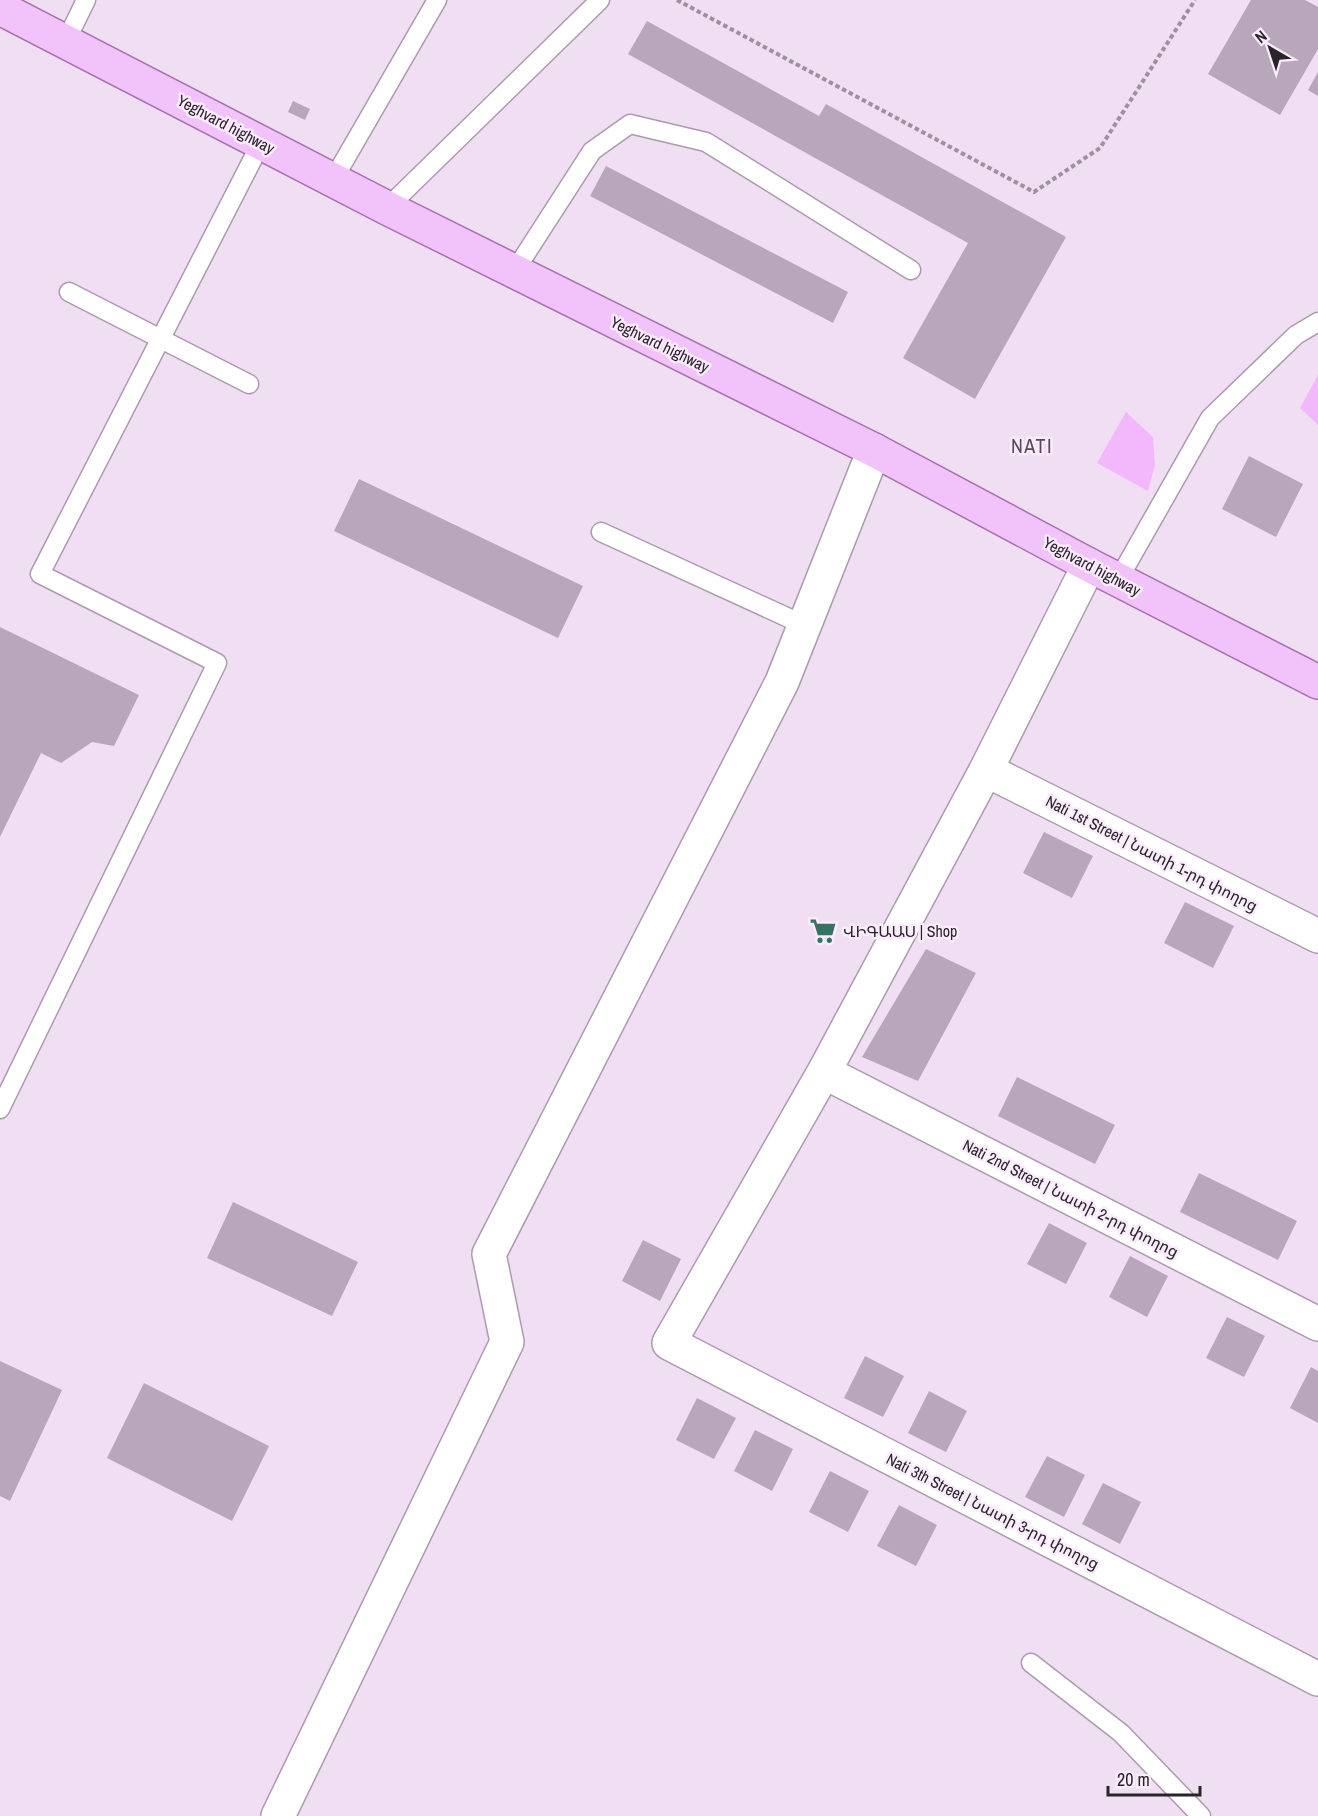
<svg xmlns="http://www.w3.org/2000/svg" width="1318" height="1816" font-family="'Archivo Narrow','Noto Sans Armenian',sans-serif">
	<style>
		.green { fill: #f2b8fb }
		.building { fill: #b8a7ba }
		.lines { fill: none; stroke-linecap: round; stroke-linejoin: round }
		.lane-casing { stroke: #ac9bae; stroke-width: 21 }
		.street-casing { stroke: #ac9bae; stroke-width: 36 }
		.primary-casing { stroke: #a671af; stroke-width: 36 }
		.path { stroke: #9d909f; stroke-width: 4; stroke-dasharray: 4.5 3; stroke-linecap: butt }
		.lane { stroke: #fff; stroke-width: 18 }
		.street { stroke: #fff; stroke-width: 33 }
		.primary { stroke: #f2c3fa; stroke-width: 33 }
		.labels { text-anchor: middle; stroke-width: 5; stroke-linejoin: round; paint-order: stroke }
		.street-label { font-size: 16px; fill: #29232a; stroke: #fbecfd }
		.poi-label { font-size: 16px; fill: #29232a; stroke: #fbecfd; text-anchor: start }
		.quarter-label { font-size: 20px; letter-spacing: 1.5px; fill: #58495a; stroke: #fbecfd }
	</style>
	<rect width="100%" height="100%" fill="#f0def2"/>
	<!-- green -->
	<path class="green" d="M1318,375V425L1300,408Z
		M1126,412L1153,437L1155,465L1148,491L1097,463Z"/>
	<!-- building -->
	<path class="building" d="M1251,0H1305L1318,7V49L1280,115L1208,74Z
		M647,21L819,116L826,104L1066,237L975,399L903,358L968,243L628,54Z
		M1318,72V96L1308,90Z
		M293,101L310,109L305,120L288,112Z
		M606,166L848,292L833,323L590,196Z
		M1249,456L1303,484L1276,537L1222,509Z
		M359,479L583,586L558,638L334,531Z
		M0,627L139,695L114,746L92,742L61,763L41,753L0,837Z
		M1044,832L1093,856L1072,898L1023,873Z
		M1185,902L1234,926L1213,968L1164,943Z
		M926,949L976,973L918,1081L862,1057Z
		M1017,1077L1115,1125L1095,1164L998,1116Z
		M1199,1173L1297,1221L1278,1260L1180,1212Z
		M233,1202L358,1262L332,1316L207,1258Z
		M1049,1223L1087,1243L1066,1284L1027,1264Z
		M643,1240L681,1259L660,1301L622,1281Z
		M1130,1256L1168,1276L1147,1317L1109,1297Z
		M1227,1317L1265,1336L1244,1377L1206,1358Z
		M865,1356L904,1376L883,1417L844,1398Z
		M0,1361L62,1390L10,1501L0,1496Z
		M1311,1367L1318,1371V1423L1290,1408Z
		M144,1383L269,1446L232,1521L107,1458Z
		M929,1391L967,1411L946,1452L908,1433Z
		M697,1398L736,1418L714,1459L676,1440Z
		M755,1430L793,1449L772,1491L734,1471Z
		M1047,1456L1085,1475L1064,1517L1025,1497Z
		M830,1471L869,1491L848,1532L809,1512Z
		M1103,1483L1141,1502L1120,1544L1082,1524Z
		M899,1505L937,1525L916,1566L877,1546Z"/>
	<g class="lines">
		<!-- lane casing -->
		<g class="lane-casing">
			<path id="lane" d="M66,41L86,0
				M333,180L437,0
				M387,208L600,0
				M514,272L592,151L630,124L706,142L911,270
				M69,292L249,384
				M601,532L804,625
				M1118,580L1210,418L1296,335L1318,322
				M0,1109L217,663L40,574L261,143
				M1031,1663L1121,1733L1201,1816"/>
		</g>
		<!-- street casing -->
		<g class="street-casing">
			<path id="street" d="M1089,565L986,770L824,1072L669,1343L1318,1679
				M986,770L1318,936
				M824,1072L1318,1324
				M278,1816L507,1342L489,1254L782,682L874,450"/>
		</g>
		<!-- primary casing -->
		<g class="primary-casing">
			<path id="primary" d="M0,8L387,208L874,450L1089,565L1318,682"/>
		</g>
		<!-- path -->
		<path class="path" d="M677,0L1034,192L1100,148L1195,0"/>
		<!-- lane -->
		<use href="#lane" class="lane"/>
		<!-- street -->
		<use href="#street" class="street"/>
		<!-- primary -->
		<use href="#primary" class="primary"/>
	</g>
	<!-- icons -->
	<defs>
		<g id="supermarket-bare" transform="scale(2.07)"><path d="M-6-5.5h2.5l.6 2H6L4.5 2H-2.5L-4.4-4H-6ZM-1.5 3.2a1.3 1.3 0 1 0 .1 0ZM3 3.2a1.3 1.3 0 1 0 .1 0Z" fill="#357462" stroke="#fbecfd" stroke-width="2.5" paint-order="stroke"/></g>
	</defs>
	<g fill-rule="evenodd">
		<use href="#supermarket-bare" x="823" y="931"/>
	</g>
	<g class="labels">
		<!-- street labels -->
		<g class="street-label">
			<text transform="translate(226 124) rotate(28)" y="6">Yeghvard highway</text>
			<text transform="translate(660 344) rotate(26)" y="6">Yeghvard highway</text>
			<text transform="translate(1092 566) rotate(28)" y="6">Yeghvard highway</text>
			<text transform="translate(1152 853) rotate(27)" y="6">Nati 1st Street | Նատի 1-րդ փողոց</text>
			<text transform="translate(1071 1198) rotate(27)" y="6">Nati 2nd Street | Նատի 2-րդ փողոց</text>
			<text transform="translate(993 1511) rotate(27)" y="6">Nati 3th Street | Նատի 3-րդ փողոց</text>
		</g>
		<!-- poi labels -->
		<g class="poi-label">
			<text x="843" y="937">ՎԻԳԱԱՍ | Shop</text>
		</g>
		<!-- quarter labels -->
		<g class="quarter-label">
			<text x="1032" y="453">NATI</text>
		</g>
	</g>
	<!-- north arrow -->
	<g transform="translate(1270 48) rotate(321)" stroke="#fbecfd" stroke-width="4.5" paint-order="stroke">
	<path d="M0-4.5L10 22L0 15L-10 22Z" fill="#29232a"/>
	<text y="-9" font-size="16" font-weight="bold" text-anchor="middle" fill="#29232a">N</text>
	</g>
	<!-- scale -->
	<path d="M1108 1786v9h92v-9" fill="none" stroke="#29232a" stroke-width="3"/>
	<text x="1117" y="1786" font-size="18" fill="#29232a" stroke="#fbecfd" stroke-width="4.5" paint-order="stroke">20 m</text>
</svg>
